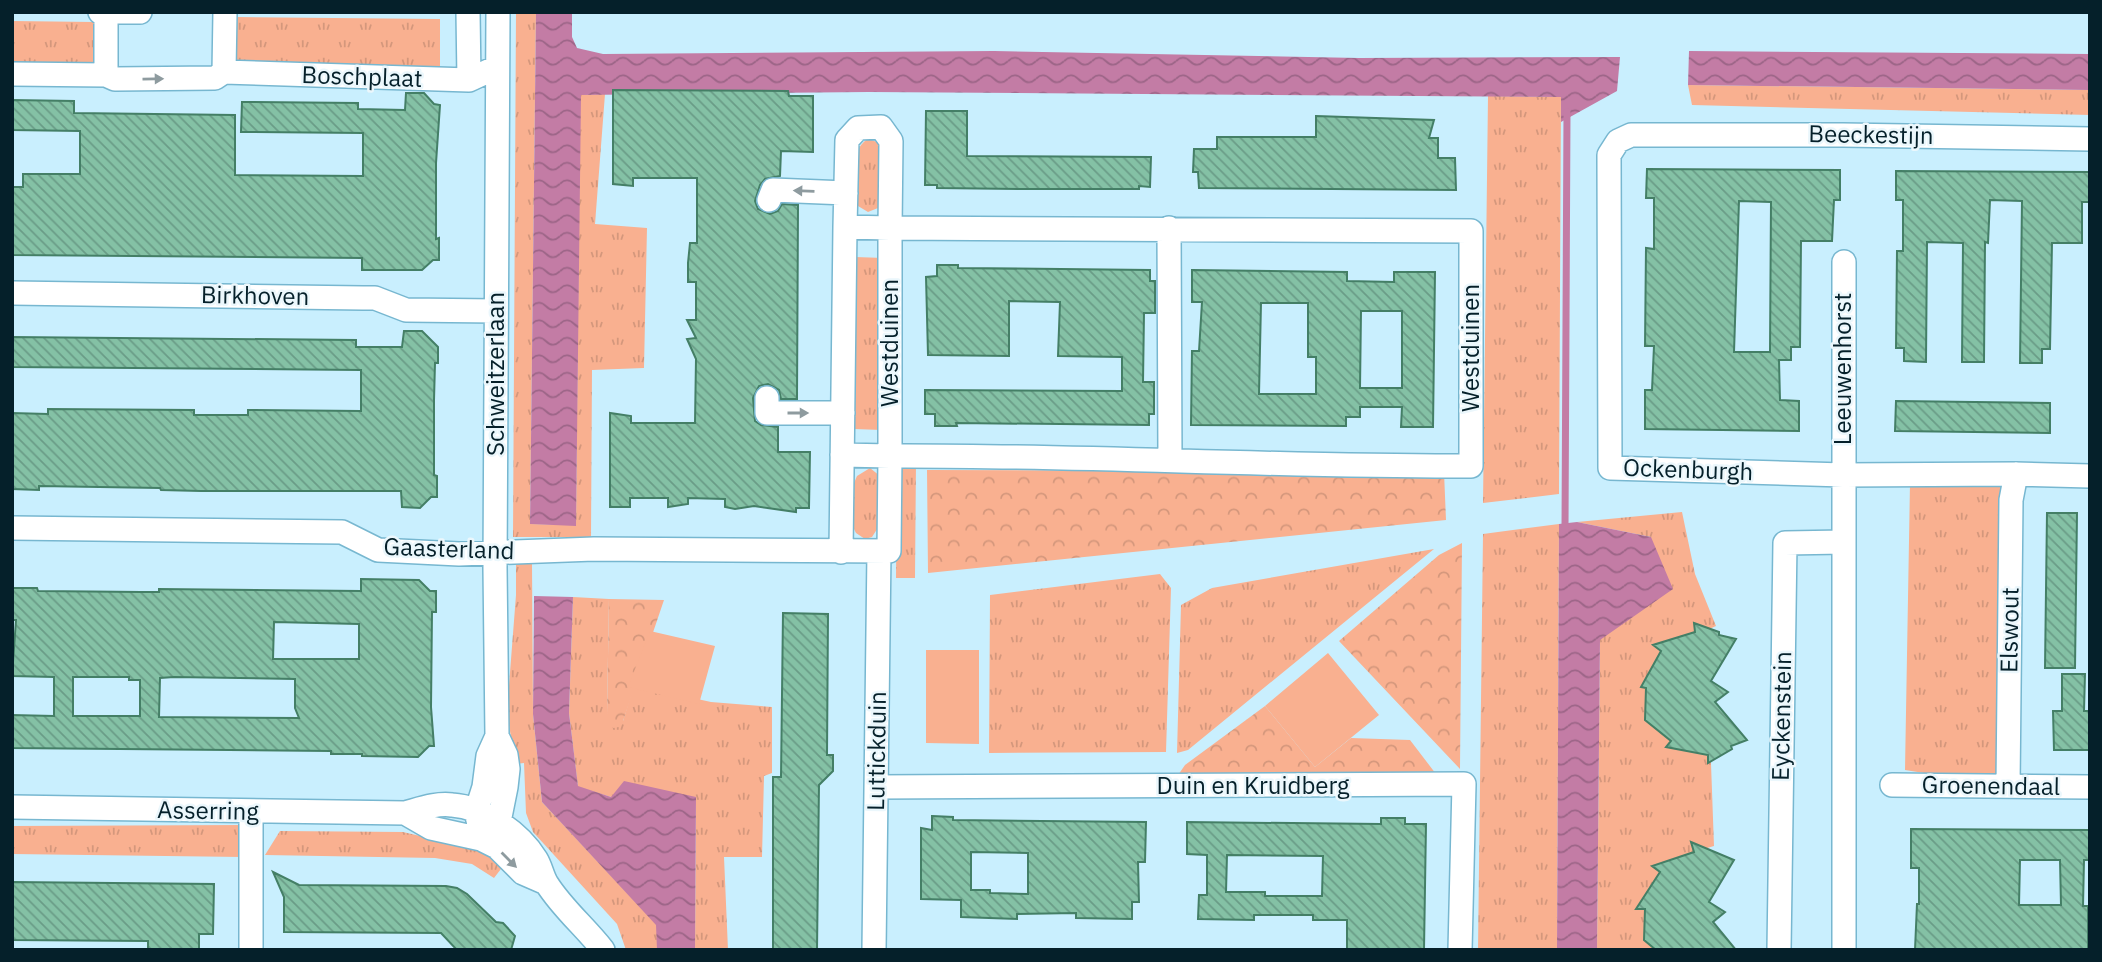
<svg xmlns="http://www.w3.org/2000/svg" width="2102" height="962" font-family="'IBM Plex Sans',sans-serif">
	<style>
		.grass { fill: url(#grass-tufts) }
		.forest { fill: url(#forest-crowns) }
		.park { fill: #f9b090 }
		.water { fill: url(#water-waves) }
		.lines { fill: none; stroke-linecap: round; stroke-linejoin: round }
		.stream { stroke: #c37ca5; stroke-width: 7 }
		.building { fill: url(#building-back-hatch); stroke: #447f66; stroke-width: 2; fill-rule: evenodd }
		.minor-casing { stroke: #77b7d0; stroke-width: 26 }
		.minor { stroke: #fff; stroke-width: 23 }
		.oneway { fill: #8e9b9f }
		.labels { text-anchor: middle; stroke-width: 5; stroke-linejoin: round; paint-order: stroke }
		.street-label { font-size: 24px; fill: #05202a; stroke: #ebf7fc }
	</style>
	<defs>
		<pattern id="grass-tufts" width="24" height="20" patternUnits="userSpaceOnUse" patternTransform="scale(1.75)"><rect width="24" height="20" fill="#f9b090"/><path d="M3 7l-1-3M5 7V3M7 7l1-3M15 17l-1-3M17 17v-4M19 17l1-3" fill="none" stroke="#d4977c"/></pattern>
		<pattern id="forest-crowns" width="20" height="18" patternUnits="userSpaceOnUse" patternTransform="scale(1.75)"><rect width="20" height="18" fill="#f9b090"/><path d="M2 6a3 3 0 1 1 6 0M12 15a3 3 0 1 1 6 0" fill="none" stroke="#d4977c"/></pattern>
		<pattern id="water-waves" width="16" height="10" patternUnits="userSpaceOnUse" patternTransform="scale(1.75)"><rect width="16" height="10" fill="#c37ca5"/><path d="M0 5q4-4 8 0t8 0" fill="none" stroke="#9c6587"/></pattern>
		<pattern id="building-back-hatch" width="6" height="6" patternUnits="userSpaceOnUse" patternTransform="scale(1.75)"><rect width="6" height="6" fill="#84c1a5"/><path d="M-1 5l2 2M0 0l6 6M5-1l2 2" fill="none" stroke="#6a9c87"/></pattern>
	</defs>
	<rect width="100%" height="100%" fill="#c9effe"/>
	<!-- grass -->
	<path class="grass" d="M516,12H536L530,524L576,525L580,95L605,94L595,224L647,228L644,368L592,370L591,537H513Z
		M236,17L440,19V67L236,66Z
		M12,21L94,22L95,63H12Z
		M1688,85L2090,90V115L1692,105Z
		M1488,96L1561,97L1559,494L1483,503Z
		M868,139L880,143L883,202L878,208L868,212L858,206L855,199C855,179 849,150 868,139Z
		M855,257L884,258L882,430L854,429Z
		M897,462H916L915,578H896Z
		M870,468L880,476L881,523L872,537L865,539L856,533L853,527L854,483L857,476Z
		M1910,483H2004L2000,774L1924,773L1905,770Z
		M1682,512L1695,574L1716,626L1664,649L1710,736L1714,846L1697,851L1670,950H1597L1600,639L1651,537L1577,522Z
		M1559,524L1557,950H1478L1483,534Z
		M1434,549L1188,750L1177,753L1181,605L1212,588Z
		M516,564H532L533,714L542,802L657,925V950H626L617,924L533,832L526,813L524,763L515,764L507,711L516,595Z
		M1160,574L1171,588L1166,752L989,753L990,595Z
		M573,597L609,599L607,713L623,721L634,685L711,702L772,707V773L764,776L762,857H724L728,950H695L696,797H611L578,787L569,713Z
		M243,825L242,857L12,854V826Z
		M280,831L403,832L480,850L504,865L494,878L472,864L435,858L265,855Z"/>
	<!-- forest -->
	<path class="forest" d="M927,470L1444,472L1446,520L928,573Z
		M1462,543L1460,769L1339,641L1439,555Z
		M609,599L664,600L623,721L619,727L613,728L609,724L607,713Z
		M1265,706L1315,767L1351,738L1410,740L1436,774L1176,778L1185,765Z"/>
	<!-- park -->
	<path class="park" d="M650,631L715,646L699,704L628,687Z
		M926,650H979V744L926,743Z
		M1328,653L1379,715L1315,767L1265,706Z"/>
	<!-- water -->
	<path class="water" d="M536,12H572V37L577,48L603,54L994,51L1359,58L1620,57L1617,91L1561,122V97L869,92L581,95L576,526L530,524Z
		M1689,51L2090,54V90L1688,85Z
		M1577,522L1651,537L1673,589L1600,640L1597,950H1557L1559,524Z
		M534,596L573,597L569,713L578,786L611,797L624,781L696,797L695,950H657L656,925L542,802L533,714Z"/>
	<g class="lines">
		<!-- stream -->
		<path class="stream" d="M1565,530L1567,112"/>
	</g>
	<!-- building -->
	<path class="building" d="M613,90L788,91L789,96H813V152L781,151L780,176L765,179L760,185L755,201L758,209L770,214L778,211L782,204L798,205L797,399H781L779,390L768,384L759,386L753,398L755,421L761,425L778,427V452H810L809,508H796V512L754,506L735,509L725,507V499L688,498V504L668,507V498H630V507H610V413L631,416V423H695L696,359L687,339L696,338L687,320H696V282H688V263L690,243H697V178H633V186L613,184Z
		M406,93H424L434,104L440,105L436,163V239L439,238V260H433L422,270H362V258L12,255V187H23V174H80V131L12,130V100L74,101V113L235,115V175L363,176V133L241,132L242,102L358,103V109L405,110Z
		M926,111H967V156L1151,157L1150,187L1139,186V189H1020L937,188V185H925Z
		M1316,116L1434,120L1429,138H1438V158H1455L1456,190L1199,188L1198,172H1193L1194,149H1217V137H1316Z
		M1647,169L1840,170V200H1834L1832,241H1801L1800,347H1791V360H1779L1780,400L1799,401V431L1645,429V390H1652L1654,346H1645L1646,248L1654,249V198H1646ZM1739,201L1771,202L1770,352H1734Z
		M1896,171L2090,172V202H2082V243H2052L2050,349H2042V363H2020L2022,201L1990,200L1988,243L1985,242L1984,362H1962L1963,243L1927,242L1926,362L1904,361V348H1896L1897,251H1903V200H1896Z
		M937,265H958V268L1150,270V281H1155V313H1144L1143,382H1154V414H1149V425L956,423L957,426H935V414H925V390L1122,391V357L1058,356L1060,302L1009,301V356L928,355L926,277L937,276Z
		M1192,270L1347,272V281L1394,282V272H1435L1433,427H1401L1402,407H1360V417H1346V426L1191,425L1192,351H1199L1202,302H1192ZM1261,303H1308V357H1316V394H1259ZM1361,311H1402V388H1360Z
		M404,331H422L438,347V363H435L434,400V475L437,476V497H431L420,508L402,507L401,491H201L161,490L160,488L39,486V490L12,489V413L48,414V409L194,410V415H248V410L361,411V370L12,367V337L356,340V347H402Z
		M1896,401L2050,403V433L1895,431Z
		M2047,513H2077L2075,668H2045Z
		M361,579L419,580L430,591H436V612H432L431,707L434,746H429L418,757L362,756V754H331V751L12,748V715L54,716V677L12,676L16,620H12V588H37L38,591L141,592H159V589L361,591ZM274,622L359,624V659H273ZM73,677H129V680H140V716H73ZM174,677L295,679V708L299,718L159,717L160,678Z
		M783,613L828,614L827,755H833V771L819,785L817,950H773V777H781Z
		M1694,623L1719,632V635L1736,639L1711,681L1728,692L1715,702L1747,740L1731,746L1732,749L1708,763V755L1666,747L1671,741L1645,720L1646,688L1641,687L1661,651L1653,645L1695,632Z
		M2062,674H2085L2084,711H2090V750H2054L2053,711H2062Z
		M932,816L953,817V820L1146,822L1145,862H1138L1139,902H1132V919L1076,918V913L1017,914V919L961,917V900L921,899V828L932,830ZM971,852L1028,853V894L990,893V890H971Z
		M1381,818H1405V824H1426L1424,950H1347V920H1313V915H1254V920L1198,919L1199,895H1207V855L1187,854V822L1381,824ZM1227,855L1323,856L1322,896H1265V892H1226Z
		M1911,829L2090,830V860H2084L2083,906H2088V950H1915L1917,904H1919V868H1911ZM2020,860H2060L2061,905H2019Z
		M1691,842L1734,860L1709,902L1725,912L1713,922L1736,950H1656L1644,940L1645,909H1636L1660,872L1652,866L1694,852Z
		M273,872L299,885L446,886L457,888L467,894L496,922L503,923L515,936L511,950H457L441,933L284,932V897Z
		M12,882L214,884L213,934H199V950H148V941L12,940Z"/>
	<g class="lines">
		<!-- minor casing -->
		<g class="minor-casing">
			<path id="minor" d="M100,12H140
				M468,12L469,80
				M224,72L225,12
				M12,74L106,75L115,79L215,78L224,72L469,80L497,67
				M106,75V12
				M2090,139L1843,135H1631L1618,141L1609,155L1610,468L1843,475L2016,474L2090,476
				M769,200L773,190L846,193
				M890,228L1471,231V466C1277,467 1084,455 890,456Z
				M1169,228L1170,459
				M1844,262V950
				M12,293L363,298H375L406,310L496,311
				M767,398V413H843
				M12,528L342,532L378,550L459,554L594,549L889,551L890,456L842,455
				M841,552L845,227L847,140L858,128L881,127L891,141L890,228L845,227
				M1892,785L2090,787
				M2008,786L2011,500L2016,474
				M877,787L1464,784L1460,950
				M12,807L405,813C420,809 436,803 452,805C484,807 520,833 536,859C541,867 542,876 547,884C562,908 585,927 603,950
				M405,813L431,828L481,839L497,847L523,873L546,883
				M479,824L476,812L484,787L488,756L497,736
				M481,839L499,822L506,787L508,769L506,755L497,736L495,568L498,12
				M251,950V812
				M874,950L879,551
				M1779,950L1785,543L1844,542"/>
		</g>
		<!-- minor -->
		<use href="#minor" class="minor"/>
	</g>
	<!-- one-way arrows -->
	<defs><path id="oneway-solid" d="M-6-.8H1V-3.2L6.5 0L1 3.2V.8H-6Z" transform="scale(1.75)"/></defs>
	<g class="oneway">
		<use href="#oneway-solid" transform="translate(153 79) rotate(-1)"/>
		<use href="#oneway-solid" transform="translate(804 191) rotate(-178)"/>
		<use href="#oneway-solid" transform="translate(798 413)"/>
		<use href="#oneway-solid" transform="translate(509 860) rotate(45)"/>
	</g>
	<g class="labels">
		<!-- street labels -->
		<g class="street-label">
			<text transform="translate(362 77) rotate(2)" y="8">Boschplaat</text>
			<text transform="translate(1871 135) rotate(1)" y="8">Beeckestijn</text>
			<text transform="translate(255 296) rotate(1)" y="8">Birkhoven</text>
			<text transform="translate(890 343) rotate(-90)" y="8">Westduinen</text>
			<text transform="translate(1471 348) rotate(-90)" y="8">Westduinen</text>
			<text transform="translate(1843 369) rotate(-90)" y="8">Leeuwenhorst</text>
			<text transform="translate(496 374) rotate(-90)" y="8">Schweitzerlaan</text>
			<text transform="translate(1688 470) rotate(2)" y="8">Ockenburgh</text>
			<text transform="translate(449 549) rotate(2)" y="8">Gaasterland</text>
			<text transform="translate(2010 630) rotate(-89)" y="8">Elswout</text>
			<text transform="translate(1782 716) rotate(-89)" y="8">Eyckenstein</text>
			<text transform="translate(877 751) rotate(-89)" y="8">Luttickduin</text>
			<text x="1253" y="794">Duin en Kruidberg</text>
			<text transform="translate(1991 786) rotate(1)" y="8">Groenendaal</text>
			<text transform="translate(208 811) rotate(1)" y="8">Asserring</text>
		</g>
	</g>
	<!-- border -->
	<rect width="2102" height="962" fill="none" stroke="#05202a" stroke-width="28"/>
</svg>
